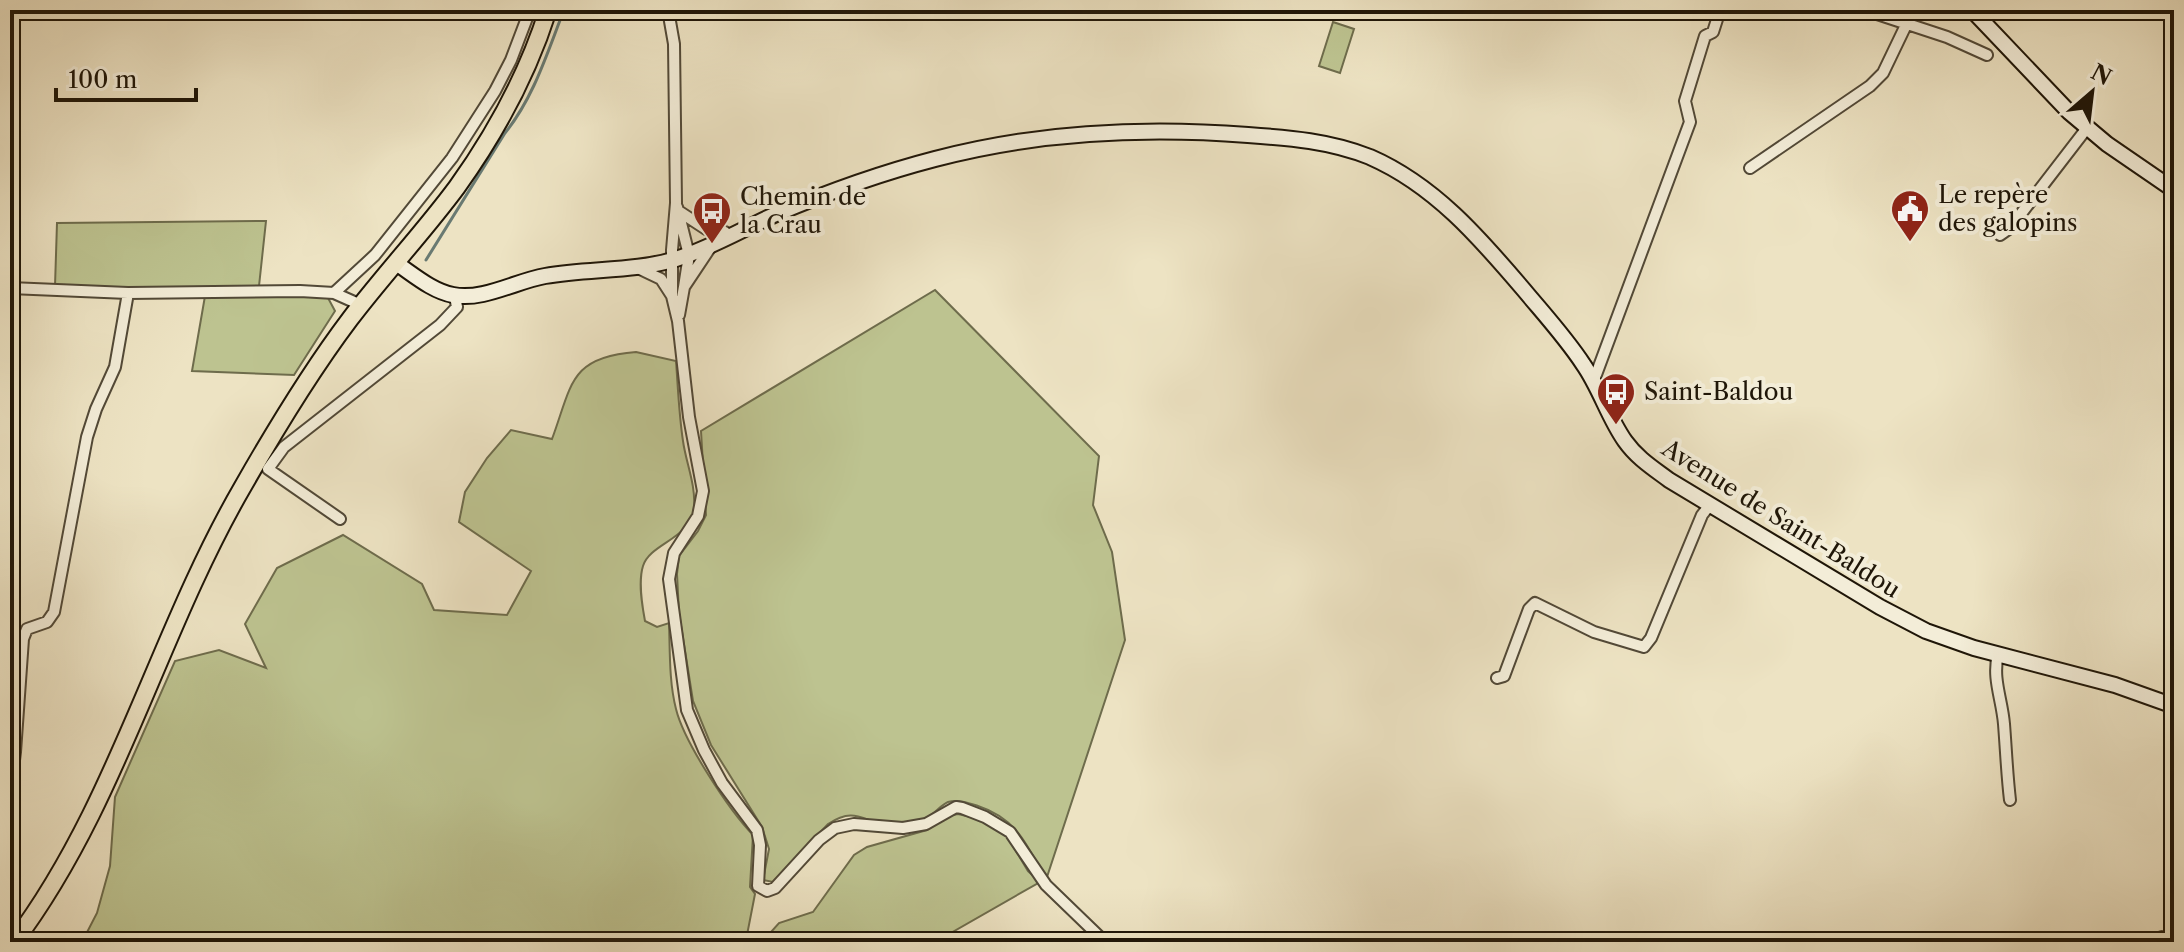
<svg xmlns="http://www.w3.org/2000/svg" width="2184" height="952" font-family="'Libre Caslon Text',serif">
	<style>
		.green { fill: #bdc390; stroke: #6e6c4c; stroke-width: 2 }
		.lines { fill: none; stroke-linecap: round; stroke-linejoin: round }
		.stream { stroke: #697a72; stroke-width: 3 }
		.street-casing { stroke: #524937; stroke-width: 14 }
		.secondary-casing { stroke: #1f1608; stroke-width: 18 }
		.primary-casing { stroke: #1f1608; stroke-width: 20 }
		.street { stroke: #f3edd8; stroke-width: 10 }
		.secondary { stroke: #f3edd8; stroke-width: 14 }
		.primary { stroke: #ede3c3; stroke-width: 16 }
		.labels { text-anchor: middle; stroke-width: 8; stroke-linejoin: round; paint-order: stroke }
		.poi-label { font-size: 24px; fill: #1f1608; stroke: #f3edd8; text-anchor: start }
		.street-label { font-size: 24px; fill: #1f1608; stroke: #f3edd8 }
	</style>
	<rect width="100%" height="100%" fill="#ede3c3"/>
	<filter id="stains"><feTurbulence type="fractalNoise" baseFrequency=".0025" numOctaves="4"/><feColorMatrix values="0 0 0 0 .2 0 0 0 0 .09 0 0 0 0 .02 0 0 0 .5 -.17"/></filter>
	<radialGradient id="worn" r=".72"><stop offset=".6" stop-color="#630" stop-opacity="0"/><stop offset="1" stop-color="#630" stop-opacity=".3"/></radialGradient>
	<!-- green -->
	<path class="green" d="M1333,22L1354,29L1340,73L1319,66Z
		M266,221L259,286L119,289L55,286L57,223Z
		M935,290L1099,456L1093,505L1112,552L1125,640L1046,880C1028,847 1018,819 978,806C969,803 958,799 948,802C941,805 935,813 928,817C920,821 907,823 898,824C865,828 860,803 828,824L773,882L763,880L769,849L762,827L711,745L693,701L679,613L677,574L679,556L698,531L706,515L701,431Z
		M205,296H327L335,311L294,375L192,371Z
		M636,352L676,361C678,388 679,415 683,441C686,463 696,485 694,508C691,539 650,543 643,566C638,582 642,605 645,621L657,627L669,623C670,651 669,682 676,709C684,742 729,810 753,835L750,887L755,894L747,935L756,942H82L97,913L110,866L115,797L175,661L219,650L266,668L245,624L277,568L343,535L422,584L434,610L507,615L531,571L459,522L465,492L487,458L511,430L552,439C572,385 569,357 636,352Z
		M958,814L975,818L1005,833L1028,871L1040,882L935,942H762L779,923L813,912L854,855L867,847L927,830L948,816Z"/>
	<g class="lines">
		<!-- stream -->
		<path class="stream" d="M426,260L505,133C534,97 547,53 564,10"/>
		<!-- street casing -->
		<g class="street-casing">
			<path id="street" d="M668,10L674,44L676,203L672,250V296L678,321L689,417L703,491L698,516L674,553L669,579L687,710L704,750L722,783L757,830L760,845L758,886L767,891L775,888L819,840L835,828L854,824L903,828L926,824L956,807L962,808L985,817L1010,832L1046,885L1105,942
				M1865,10L1947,37L1987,55
				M1750,168L1870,86L1883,73L1907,23
				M677,207L689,255L684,287
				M680,212L706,229L725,232
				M2000,235L2010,228L2087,128
				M640,269L661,279L672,296
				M10,288L128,293
				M334,293L375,255L452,158L495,91L511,60L530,10
				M679,315L684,287L710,248
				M1594,380L1690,122L1685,101L1705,36L1713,32L1720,10
				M340,519L268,469L284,447L440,325L457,307L455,296
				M1998,654C1992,679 2002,699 2004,724C2006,749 2007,775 2010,800
				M1497,678L1504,676L1529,609L1535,603L1594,632L1644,647L1651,638L1702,515L1710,505
				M10,794L15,752L23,639L27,629L47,622L54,612L87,437L96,409L115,367L128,293L300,291L334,293L361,305
				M2158,942L2162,937"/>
		</g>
		<!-- secondary casing -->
		<g class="secondary-casing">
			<path id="secondary" d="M1972,10L2069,112L2107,144L2174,190
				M396,263C414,275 432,291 453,295C483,301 516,281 545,276C589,268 634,272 676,259C711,248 743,229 776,214C828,192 881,173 935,159C1037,132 1144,127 1248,135C1290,138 1330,141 1370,157C1434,185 1479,237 1524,290C1544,314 1566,338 1583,364C1600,388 1608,417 1625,441C1637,458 1653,468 1669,480L1880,607L1926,631L1974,648L2115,685L2174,706"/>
		</g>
		<!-- primary casing -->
		<g class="primary-casing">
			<path id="primary" d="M14,942C117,805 157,635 242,488C275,430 310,372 350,319C384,274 423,233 457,187C495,134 528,73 548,10"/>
		</g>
		<!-- street -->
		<use href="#street" class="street"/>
		<!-- secondary -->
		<use href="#secondary" class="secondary"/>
		<!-- primary -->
		<use href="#primary" class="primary"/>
	</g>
	<!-- icons -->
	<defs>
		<g id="civic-pin" transform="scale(2)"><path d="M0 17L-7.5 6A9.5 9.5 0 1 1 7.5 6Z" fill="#8f2418" stroke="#f3edd8"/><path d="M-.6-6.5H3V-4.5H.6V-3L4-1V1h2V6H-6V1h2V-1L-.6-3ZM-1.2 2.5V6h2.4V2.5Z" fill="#fff"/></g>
		<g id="bus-pin" transform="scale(2)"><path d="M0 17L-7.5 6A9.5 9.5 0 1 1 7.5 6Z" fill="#8f2418" stroke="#f3edd8"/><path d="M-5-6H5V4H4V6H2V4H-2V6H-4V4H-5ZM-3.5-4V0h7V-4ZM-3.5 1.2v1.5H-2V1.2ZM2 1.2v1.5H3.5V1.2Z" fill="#fff"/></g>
	</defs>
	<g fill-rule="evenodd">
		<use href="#civic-pin" x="1910" y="209"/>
		<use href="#bus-pin" x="712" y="211"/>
		<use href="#bus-pin" x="1616" y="392"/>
	</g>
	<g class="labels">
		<!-- poi labels -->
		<g class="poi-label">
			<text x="1938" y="203">Le repère<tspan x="1938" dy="28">des galopins</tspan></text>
			<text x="740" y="205">Chemin de<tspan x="740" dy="28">la Crau</tspan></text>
			<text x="1644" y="400">Saint-Baldou</text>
		</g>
		<!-- street labels -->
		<g class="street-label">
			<text transform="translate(1781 519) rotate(32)" y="8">Avenue de Saint-Baldou</text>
		</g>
	</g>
	<!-- margin -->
	<rect width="2184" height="952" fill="none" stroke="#ede3c3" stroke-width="40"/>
	<rect x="12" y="12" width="2160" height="928" fill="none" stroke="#1f1608" stroke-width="4"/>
	<rect x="20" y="20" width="2144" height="912" fill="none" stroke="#1f1608" stroke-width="2"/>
	<!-- north arrow -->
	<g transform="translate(2092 92) rotate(28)" stroke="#f3edd8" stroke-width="6" paint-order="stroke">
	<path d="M0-6L14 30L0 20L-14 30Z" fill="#1f1608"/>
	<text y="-12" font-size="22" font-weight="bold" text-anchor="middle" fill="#1f1608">N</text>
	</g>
	<!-- scale -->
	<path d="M56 88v12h140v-12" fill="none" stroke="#1f1608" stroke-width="4"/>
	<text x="68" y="88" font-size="24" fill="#1f1608" stroke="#f3edd8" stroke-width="6" paint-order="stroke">100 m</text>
	<rect width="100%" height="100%" filter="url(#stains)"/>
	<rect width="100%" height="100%" fill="url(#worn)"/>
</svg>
